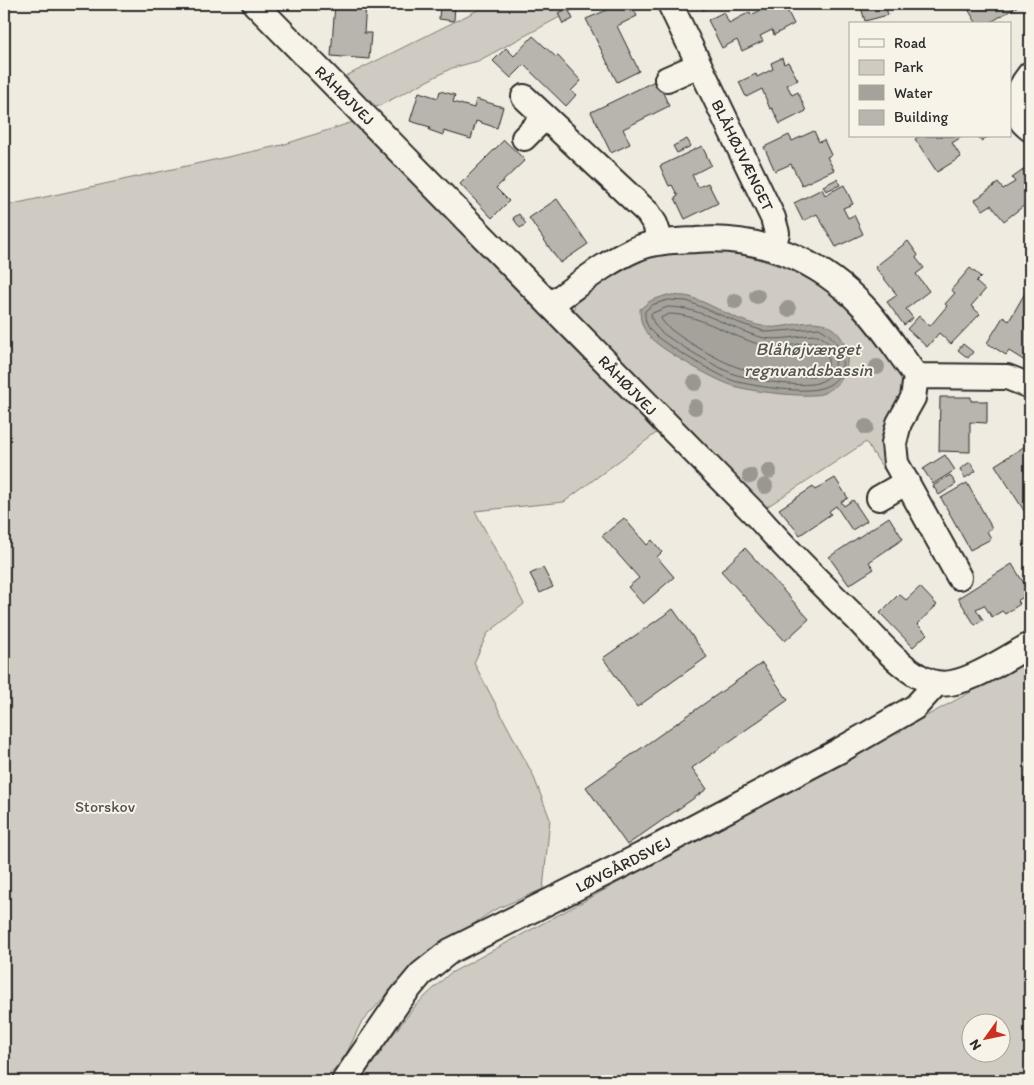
<svg xmlns="http://www.w3.org/2000/svg" width="1034" height="1085" font-family="Itim,sans-serif">
	<style>
		.green { fill: #cfcbc2; stroke: #7d7b76; fill-rule: evenodd }
		.water { fill: #a4a29a; stroke: #74726e }
		.lines { fill: none; stroke-linecap: round; stroke-linejoin: round }
		.shore { stroke: #5b5b57; stroke-width: 1 }
		.building { fill: #b8b5ae; stroke: #2b2b2b }
		.street-casing { stroke: #2b2b2b; stroke-width: 28 }
		.street { stroke: #f7f3e8; stroke-width: 24 }
		.tree { fill: #9a9791 }
		.labels { text-anchor: middle; stroke-width: 4; stroke-linejoin: round; paint-order: stroke }
		.street-label { font-size: 16px; fill: #2b2b2b; stroke: #f7f3e8 }
		.park-label { font-size: 16px; fill: #545351; stroke: #f7f3e8 }
		.water-label { font-size: 18px; font-style: italic; fill: #555552; stroke: #f7f3e8 }
	</style>
	<rect width="100%" height="100%" fill="#efebe0"/>
	<filter id="ink" filterUnits="userSpaceOnUse"><feTurbulence type="fractalNoise" baseFrequency=".02" numOctaves="2"/><feDisplacementMap in="SourceGraphic" scale="10" xChannelSelector="R" yChannelSelector="G"/><feConvolveMatrix kernelMatrix="1 2 1 2 8 2 1 2 1" color-interpolation-filters="sRGB"/></filter>
	<g filter="url(#ink)">
		<!-- green -->
		<path class="green" d="M490,4H584L478,61L452,68L377,107L342,78Z
			M353,122L659,431L564,502L475,511L524,604L487,634L474,663L533,775L550,819L543,889L494,910L413,965L361,1023L342,1063L322,1081H4V206L282,145Z
			M724,251C803,268 832,285 881,349C888,359 902,372 904,384C905,398 892,410 887,422C881,438 883,455 885,471L866,442L759,512L575,319L574,300L606,276L646,255Z
			M1030,660V1081H357L415,1006L449,974ZM972,1022H1002V1052H972Z"/>
		<!-- water -->
		<path class="water" d="M667,295C674,296 683,295 690,297C715,305 740,324 768,327C784,329 805,319 821,323C854,332 858,382 821,394C806,398 745,391 731,385C715,380 659,349 649,336C642,327 640,320 640,309L650,301Z"/>
		<g class="lines">
			<!-- shore -->
			<path class="shore" d="M668,300L687,301L742,324L767,332L819,328C847,342 854,382 817,389C798,393 753,386 734,381C721,377 665,345 655,335C648,329 644,320 645,311L652,305Z
				M668,307C702,307 731,330 764,338C780,341 801,335 818,335C840,346 843,375 817,383C799,388 756,380 737,375C724,372 670,340 660,331C656,327 651,320 651,314Z
				M670,314C702,315 731,337 762,345C778,349 800,343 816,342C825,347 829,355 828,365C825,370 819,374 813,376C799,378 750,372 737,367C722,362 664,331 661,318Z"/>
		</g>
		<!-- building -->
		<path class="building" d="M335,4H366L364,33H371L369,59L331,56Z
			M440,4H455L454,21L439,19Z
			M621,4H631L637,16L617,26L639,71L617,82L586,19Z
			M700,4H714L703,10Z
			M766,4H784L794,24L774,35L772,30L760,36L763,41L742,51L737,40L722,48L708,20L724,12L729,23L750,12L751,15L761,10L760,7Z
			M860,4H900L886,8L888,15L865,21Z
			M965,4H1021L988,24H977Z
			M568,9L573,19L563,24L558,13Z
			M533,36L556,57L558,56L581,81L571,91L576,95L566,106L524,65L511,78L493,61L506,48L514,56Z
			M782,58L784,64L788,62L798,80L787,85L792,95L798,92L806,111L780,124L772,108L770,109L762,89L746,97L739,82L756,74L757,77L773,69L771,63Z
			M657,80L669,106L623,129L630,144L611,153L591,112Z
			M440,91L455,95L453,102L474,108L476,99L503,107L497,128L476,121L471,139L444,131L443,135L429,130L430,127L410,121L419,92L438,98Z
			M814,131L819,142L824,140L831,155L827,157L834,170L802,185L791,164L775,171L764,147L789,135L792,141Z
			M919,136H963L952,143L961,157L937,172L915,139Z
			M978,136H989L981,141Z
			M687,139L691,146L677,153L673,146Z
			M504,140L525,160L496,188L509,201L492,218L460,184Z
			M702,146L711,165L692,175L698,187L708,183L718,203L685,219L675,198L678,196L672,185L669,186L660,166Z
			M1029,166L1030,201L1004,221L991,205L983,210L975,200L998,183L1003,189L1015,182L1012,178Z
			M837,179L840,185L826,191L823,186Z
			M844,185L853,204L843,208L848,218L854,215L863,234L836,247L817,214L803,221L794,203L822,189L825,195Z
			M557,199L588,244L560,263L529,218Z
			M519,214L526,224L520,228L513,218Z
			M908,241L918,255L916,258L924,268L916,274L929,291L906,309L913,318L904,325L887,302L897,295L875,267Z
			M970,268L981,277L976,282L985,290L971,306L980,314L951,344L939,333L927,347L907,329L919,316L930,326L947,306L945,304L955,293L951,290Z
			M1025,293L1030,296V353L1025,361L1009,351L1006,355L987,343L1003,317L1009,321Z
			M963,344L973,352L968,358L958,350Z
			M940,397H971V401H987V423L970,422V452L939,451Z
			M1030,443V520L995,465Z
			M945,455L955,470L933,484L923,469Z
			M970,462L976,471L965,478L960,469Z
			M950,475L956,484L939,495L933,486Z
			M835,478L848,498L841,502L844,506L853,500L867,521L852,530L836,506L829,511L831,514L800,535L779,509L813,487L815,490Z
			M967,483L992,528L987,531L991,539L970,550L941,498Z
			M889,517L903,539L869,562L874,569L849,585L829,557Z
			M624,518L647,545L652,540L662,552L657,557L674,577L643,604L628,587L639,578L602,536Z
			M745,548L809,619L785,641L721,571Z
			M1012,564L1030,593L1017,601L1020,604L1005,614L1002,611L992,617L984,605L976,609L983,620L975,625L958,598Z
			M543,568L553,587L540,593L530,574Z
			M920,587L937,605L917,624L927,634L913,647L880,613L899,594L906,600Z
			M673,609L707,657L637,707L603,658Z
			M762,663L788,700L692,768L707,789L627,845L586,787Z"/>
		<g class="lines">
			<!-- street casing -->
			<g class="street-casing">
				<path id="street" d="M255,4L756,515C788,551 822,585 857,619C876,639 908,678 936,683C962,689 1008,657 1030,645
					M670,4L773,218L777,233L773,248
					M1030,74C1016,91 1008,113 1030,129
					M667,79L699,65
					M524,97L648,213L655,224L661,242
					M524,138L545,117
					M550,305C577,286 605,262 636,249C654,241 677,241 696,240C761,235 819,260 863,306C883,327 899,353 916,376L1007,377L1030,386
					M916,376L913,398L899,423L894,443L896,463L959,577
					M879,498L907,482
					M344,1081L401,998L421,974L450,951L642,855L837,752L915,707L936,684"/>
			</g>
			<!-- street -->
			<use href="#street" class="street"/>
		</g>
		<!-- trees -->
		<g class="tree">
			<circle cx="757" cy="296" r="8"/>
			<circle cx="735" cy="301" r="8"/>
			<circle cx="788" cy="309" r="8"/>
			<circle cx="877" cy="367" r="8"/>
			<circle cx="695" cy="383" r="8"/>
			<circle cx="695" cy="407" r="8"/>
			<circle cx="866" cy="427" r="8"/>
			<circle cx="769" cy="471" r="8"/>
			<circle cx="750" cy="476" r="8"/>
			<circle cx="765" cy="486" r="8"/>
		</g>
	</g>
	<g class="labels">
		<!-- street labels -->
		<g class="street-label">
			<text transform="translate(345 95) rotate(45)" y="6">RÅHØJVEJ</text>
			<text transform="translate(743 155) rotate(64)" y="6">BLÅHØJVÆNGET</text>
			<text transform="translate(628 385) rotate(46)" y="6">RÅHØJVEJ</text>
			<text transform="translate(623 864) rotate(-27)" y="6">LØVGÅRDSVEJ</text>
		</g>
		<!-- park labels -->
		<g class="park-label">
			<text x="105" y="812">Storskov</text>
		</g>
		<!-- water labels -->
		<g class="water-label">
			<text x="808" y="355">Blåhøjvænget<tspan x="808" dy="21">regnvandsbassin</tspan></text>
		</g>
	</g>
	<!-- margin -->
	<rect width="1034" height="1085" fill="none" stroke="#f7f3e8" stroke-width="20"/>
	<rect x="10" y="10" width="1014" height="1065" fill="none" stroke="#2b2b2b" stroke-width="2" filter="url(#ink)"/>
	<!-- legend -->
	<rect x="849" y="22" width="162" height="115" fill="#f7f3e8" stroke="#a5a39c"/>
	<rect x="859" y="39" width="25" height="8" fill="#f7f3e8" stroke="#a5a39c"/>
	<text x="894" y="48" font-size="15" fill="#2b2b2b">Road</text>
	<rect x="859" y="60" width="25" height="15" fill="#cfcbc2" stroke="#a5a39c"/>
	<text x="894" y="72" font-size="15" fill="#2b2b2b">Park</text>
	<rect x="859" y="85" width="25" height="15" fill="#a4a29a" stroke="#a5a39c"/>
	<text x="894" y="98" font-size="15" fill="#2b2b2b">Water</text>
	<rect x="859" y="110" width="25" height="15" fill="#b8b5ae" stroke="#a5a39c"/>
	<text x="894" y="122" font-size="15" fill="#2b2b2b">Building</text>
	<!-- north arrow -->
	<g transform="translate(986 1038) rotate(237)"><circle r="24" fill="#f7f3e8" stroke="#a5a39c"/>
	<path d="M0-4L9 19L0 12L-9 19Z" fill="#c8321e"/>
	<text y="-8" font-size="14" font-weight="bold" text-anchor="middle" fill="#2b2b2b">N</text>
	</g>
</svg>
